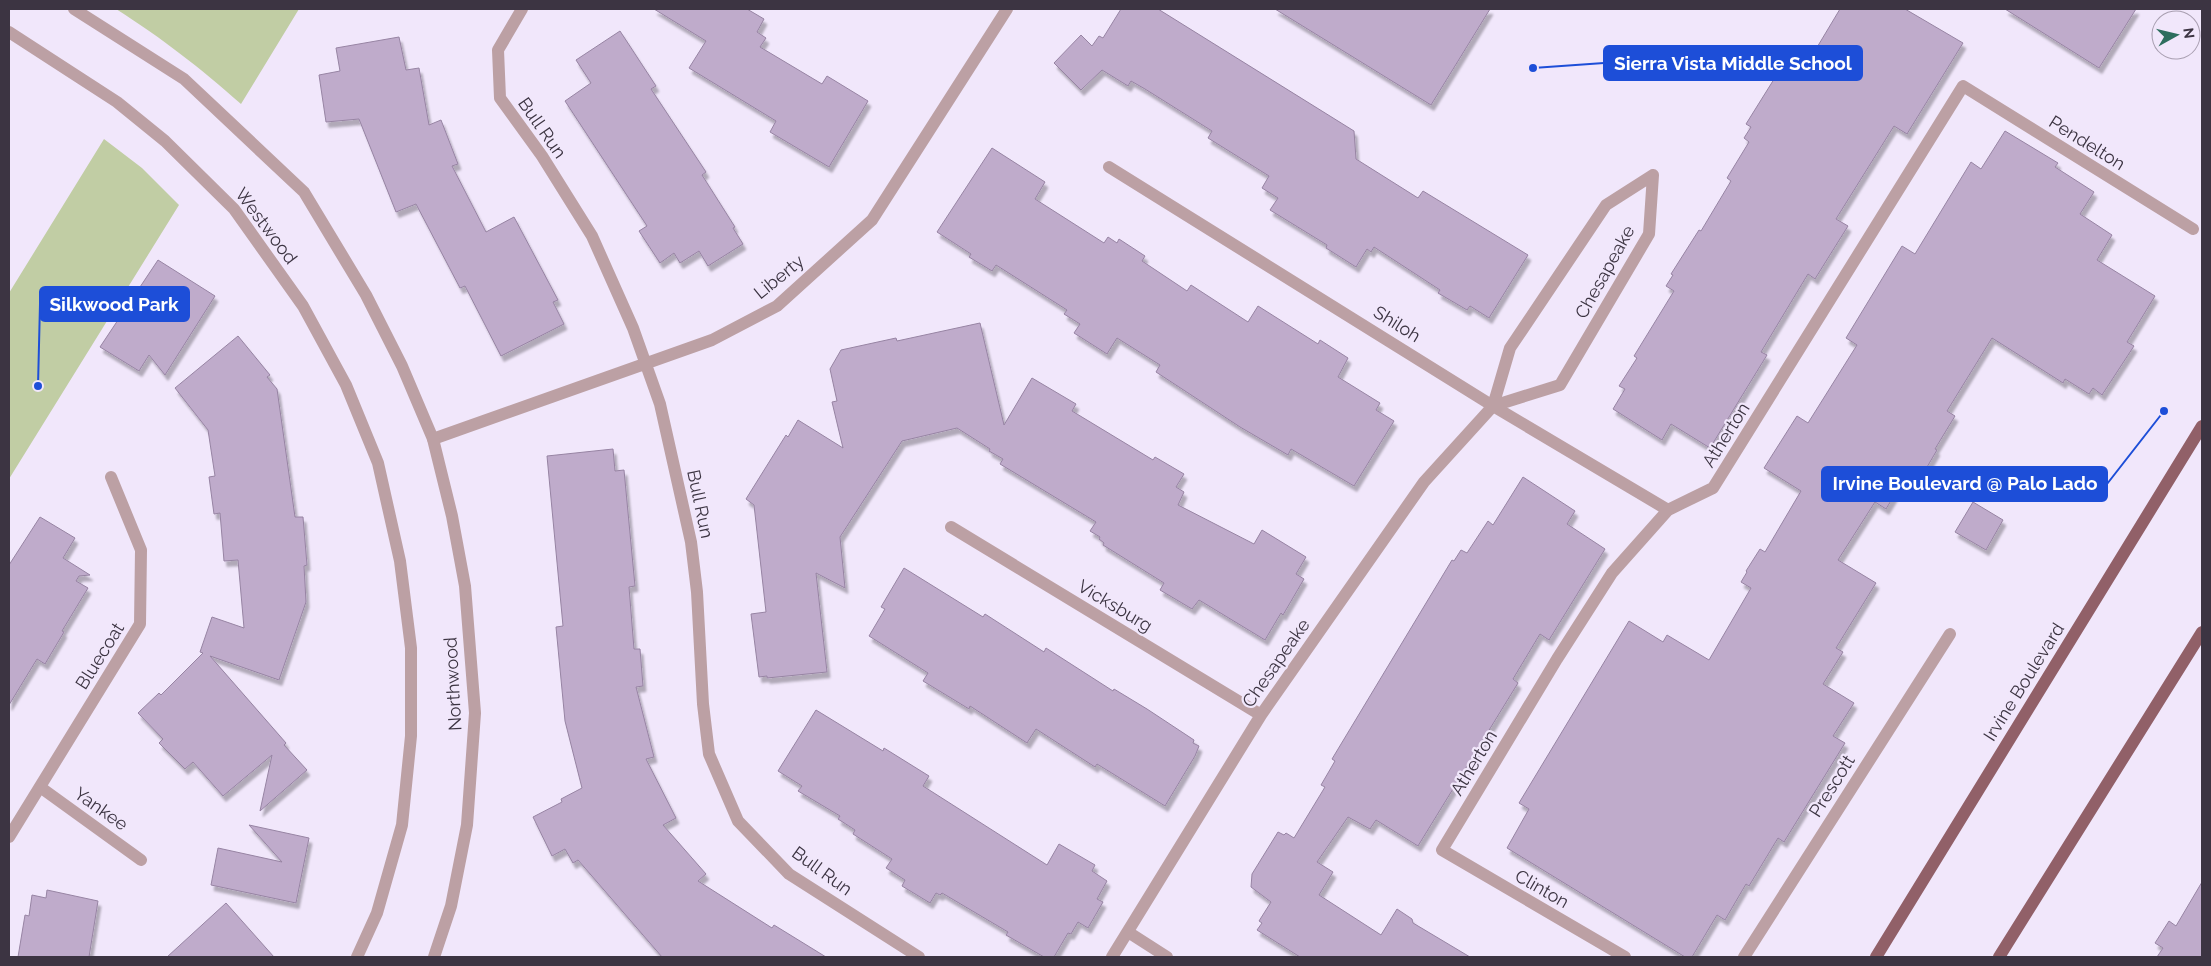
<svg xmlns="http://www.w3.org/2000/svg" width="2211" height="966" font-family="Raleway,sans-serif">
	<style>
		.green { fill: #c1cda4 }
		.building { fill: #bfabcb; stroke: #9784a3; filter: url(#shadow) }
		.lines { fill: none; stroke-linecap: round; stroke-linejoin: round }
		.minor { stroke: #bca0a4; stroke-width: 12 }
		.tertiary { stroke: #bca0a4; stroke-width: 12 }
		.primary { stroke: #916068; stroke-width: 12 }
		.labels { text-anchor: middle; stroke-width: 4.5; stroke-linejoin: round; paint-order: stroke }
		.street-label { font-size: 18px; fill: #3c3442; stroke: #f1e7fb }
		.leader { fill: none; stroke: #1d4ed8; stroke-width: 2 }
		.callout-dot { fill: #1d4ed8; stroke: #f1e7fb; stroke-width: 2 }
		.callout { fill: #1d4ed8; stroke: #1d4ed8; stroke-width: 2 }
		.callout-label { font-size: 19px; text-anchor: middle; font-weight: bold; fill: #fff }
	</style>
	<defs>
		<filter id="shadow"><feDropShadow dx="3" dy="5.5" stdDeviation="1" flood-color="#0004"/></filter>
	</defs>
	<rect width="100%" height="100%" fill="#f1e7fb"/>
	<!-- green -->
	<path class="green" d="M116,9H299L241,104C199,67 163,39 116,9Z
		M104,139L142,168L179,205L9,479V293Z"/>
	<!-- building -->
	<path class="building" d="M654,9H747L764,19L757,32L766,38L760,47L822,84L827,76L868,101L829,167L770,132L776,121L689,68L706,41Z
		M1121,9H1158L1354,131L1356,159L1418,198L1423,191L1528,255L1489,318L1470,306L1467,310L1438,293L1440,290L1374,247L1371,252L1367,249L1356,267L1326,248L1327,245L1270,210L1278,198L1262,188L1269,176L1208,138L1212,131L1145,89L1131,81L1128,86L1102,70L1081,90L1054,63L1081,35L1092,46L1099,36L1103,38Z
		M1275,9H1490L1431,105Z
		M1840,9H1905L1963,43L1907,134L1894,126L1836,219L1848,226L1815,279L1808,274L1761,352L1767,355L1710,448L1671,424L1662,440L1613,409L1625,389L1619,386L1637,358L1634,356L1674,291L1666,286L1673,275L1671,274L1699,230L1701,231L1731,181L1727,178L1749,142L1744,138L1751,127L1746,124L1776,76L1782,79L1787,71L1796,76L1811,53L1813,54Z
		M2005,9H2136L2099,68Z
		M620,31L656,86L651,89L706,172L702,175L735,227L733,228L743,244L708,266L699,251L680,263L674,253L660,263L639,231L647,226L565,101L591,83L576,60Z
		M399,37L406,70L419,68L429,125L441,120L458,164L452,166L486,232L514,217L558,300L553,302L564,324L501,356L465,286L460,288L416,204L396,212L359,119L326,122L319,75L340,71L336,48Z
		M2005,131L2058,163L2055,167L2094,192L2080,214L2112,235L2097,260L2155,296L2127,342L2134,346L2102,395L2093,388L2089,394L2065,379L2063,383L1992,338L1947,411L1955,416L1935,449L1937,450L1923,474L1916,470L1911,479L1906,476L1886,509L1875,502L1838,560L1876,583L1836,648L1843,652L1823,684L1854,703L1833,736L1845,743L1784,842L1778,838L1749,886L1746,884L1725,920L1717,915L1692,957H1685L1507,848L1529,809L1519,803L1629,621L1663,642L1667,635L1709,660L1751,588L1741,582L1747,572L1746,571L1760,549L1765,552L1801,491L1764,468L1797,416L1808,423L1857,345L1846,338L1902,246L1915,254L1971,162L1981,169Z
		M992,148L1045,182L1035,199L1104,243L1108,237L1117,243L1119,239L1145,256L1142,261L1187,291L1191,285L1248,322L1258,306L1318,344L1320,340L1348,358L1338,377L1380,403L1376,410L1394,421L1354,486L1291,449L1288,455L1240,427L1156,372L1160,365L1117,338L1107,354L1074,333L1080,324L1064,314L1067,310L996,265L992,271L969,257L971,254L937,232Z
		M158,260L215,296L165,375L149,355L139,371L100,347Z
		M980,323L1004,425L1032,378L1076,404L1072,411L1153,460L1155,457L1184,474L1176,487L1184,492L1178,505L1254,544L1262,530L1306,557L1296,574L1304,579L1283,615L1281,613L1265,640L1199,600L1192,609L1160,590L1164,583L1103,545L1104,543L1099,539L1100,537L1090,531L1096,522L1000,464L1003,459L989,451L990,449L957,428L902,441L840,537L845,588L816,573L827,672L767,678V676L759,677L751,614L766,612L754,505L746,499L786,435L788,437L798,420L843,448L832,402L837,401L830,369L841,350L896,338L897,341Z
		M238,336L270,375L267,377L277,389L295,517H303L307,565L304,566L306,602L279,680L210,656L286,743L284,745L307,770L260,811L272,755L223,796L193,762L185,769L159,743L163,739L138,713L159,693L161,695L203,653L200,652L212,617L244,628L238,560L224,561L220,513L214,514L209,477L215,476L208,430L175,388Z
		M613,449L615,471L624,470L635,586L629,587L634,649H640L643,686L636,687L654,757L646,759L676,818L663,825L706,874L698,881L772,928L774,925L826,957H662L578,860L573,863L565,849L552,856L533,817L562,802L561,799L582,788L565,721L556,627L563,626L547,456Z
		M1523,477L1575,511L1567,524L1605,549L1549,640L1540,634L1513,679L1518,683L1418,846L1376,820L1370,829L1348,817L1317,862L1333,872L1319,895L1381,935L1397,909L1412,919L1413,923L1470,957H1300L1257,930L1262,923L1259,921L1271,902L1251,887L1252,874L1278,832L1284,835L1286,833L1294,838L1325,787L1321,785L1335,761L1332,759L1452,560L1454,561L1461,550L1467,553L1488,521L1493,525Z
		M1973,502L2003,520L1986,550L1955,532Z
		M40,517L75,538L63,558L90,575L79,576L76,581L88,588L62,631L64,632L45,664L37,659L9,705V565Z
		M904,568L983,617L985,614L1044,652L1046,648L1113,691L1114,689L1147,709L1194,740L1193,743L1199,746L1195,756L1165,806L1097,764L1095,767L1036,729L1027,743L970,706L969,709L923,681L928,673L869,636L885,609L881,607Z
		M816,710L883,751L884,748L929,776L923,786L1047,865L1059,844L1095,865L1092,871L1107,881L1097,899L1103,902L1088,928L1078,922L1071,934L1068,933L1054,957H1044L1006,935L1008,932L942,893L940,895L936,893L930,903L902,886L905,880L886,868L892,859L853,834L855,830L838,819L840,816L798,791L802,786L778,771Z
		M249,825L309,838L296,903L211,885L218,848L282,862Z
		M2202,882V957H2157L2163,948L2155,943L2169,921L2176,926Z
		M47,890L98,901L89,957H18L25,915L29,916L32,895L46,898Z
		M226,903L274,957H167Z"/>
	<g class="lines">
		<!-- minor -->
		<path class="minor" d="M522,9L498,50L500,98L542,156L592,236L633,328L660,404L691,542L697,592L703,704L709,754L738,821L789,874L919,957
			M1109,167L1493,406L1668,510
			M1493,406L1560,385L1649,234L1653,175
			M433,439L712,340L777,306L872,220L1007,9
			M951,527L1261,715
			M40,787L141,860
			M9,837L140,624L141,550L111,477
			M1128,932L1167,957
			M1112,957L1261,715L1424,482L1493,406L1510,348L1606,205L1653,175
			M1625,957L1442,850L1557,659L1612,573L1668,510L1713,488L1963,86L2193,229
			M1744,957L1950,634"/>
		<!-- tertiary -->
		<path class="tertiary" d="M74,9L184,79L304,192L366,295L402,366L433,439L452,516L465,586L475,713L467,825L451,906L434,957
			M9,32L117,102L165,141L234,209L303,306L346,385L378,463L400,561L411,648V736L402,825L377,913L357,957"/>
		<!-- primary -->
		<path class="primary" d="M1876,957L2202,426
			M1999,957L2202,632"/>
	</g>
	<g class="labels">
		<!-- street labels -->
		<g class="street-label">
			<text transform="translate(542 128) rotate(55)" y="6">Bull Run</text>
			<text transform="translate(2087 143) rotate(32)" y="6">Pendelton</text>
			<text transform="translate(266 226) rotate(53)" y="6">Westwood</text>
			<text transform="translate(1605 272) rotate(-61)" y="6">Chesapeake</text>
			<text transform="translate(779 277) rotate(-39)" y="6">Liberty</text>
			<text transform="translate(1397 324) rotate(32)" y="6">Shiloh</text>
			<text transform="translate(1726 435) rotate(-58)" y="6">Atherton</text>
			<text transform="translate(700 504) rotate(78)" y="6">Bull Run</text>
			<text transform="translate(1115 606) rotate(31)" y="6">Vicksburg</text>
			<text transform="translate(100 656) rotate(-58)" y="6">Bluecoat</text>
			<text transform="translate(1276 663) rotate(-55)" y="6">Chesapeake</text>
			<text transform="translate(2024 682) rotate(-58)" y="6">Irvine Boulevard</text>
			<text transform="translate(453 684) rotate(-93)" y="6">Northwood</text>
			<text transform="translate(1474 763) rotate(-59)" y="6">Atherton</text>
			<text transform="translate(1832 786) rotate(-58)" y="6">Prescott</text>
			<text transform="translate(101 809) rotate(35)" y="6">Yankee</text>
			<text transform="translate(822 871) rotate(36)" y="6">Bull Run</text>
			<text transform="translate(1542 889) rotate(30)" y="6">Clinton</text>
		</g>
	</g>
	<!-- callouts -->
	<path class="leader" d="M1533 68L1604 63M38 386L40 304M2164 411L2107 484"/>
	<g class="callout-dot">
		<circle cx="1533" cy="68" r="5"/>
		<circle cx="38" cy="386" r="5"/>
		<circle cx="2164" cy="411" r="5"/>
	</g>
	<g class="callout">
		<rect x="1604" y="46" width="258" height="34" rx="5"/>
		<rect x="40" y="287" width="149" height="34" rx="5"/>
		<rect x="1822" y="467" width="285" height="34" rx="5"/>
	</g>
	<g class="callout-label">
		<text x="1733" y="70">Sierra Vista Middle School</text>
		<text x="114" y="311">Silkwood Park</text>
		<text x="1965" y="490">Irvine Boulevard @ Palo Lado</text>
	</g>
	<!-- border -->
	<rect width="2211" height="966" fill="none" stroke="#3c3442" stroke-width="20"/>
	<!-- north arrow -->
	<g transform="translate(2176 35) rotate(82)"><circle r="24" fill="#f1e7fb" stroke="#a99fb1"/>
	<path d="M0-4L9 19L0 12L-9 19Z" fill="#2d6e5e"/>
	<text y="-8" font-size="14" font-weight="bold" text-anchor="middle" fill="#3c3442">N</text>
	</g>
</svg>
